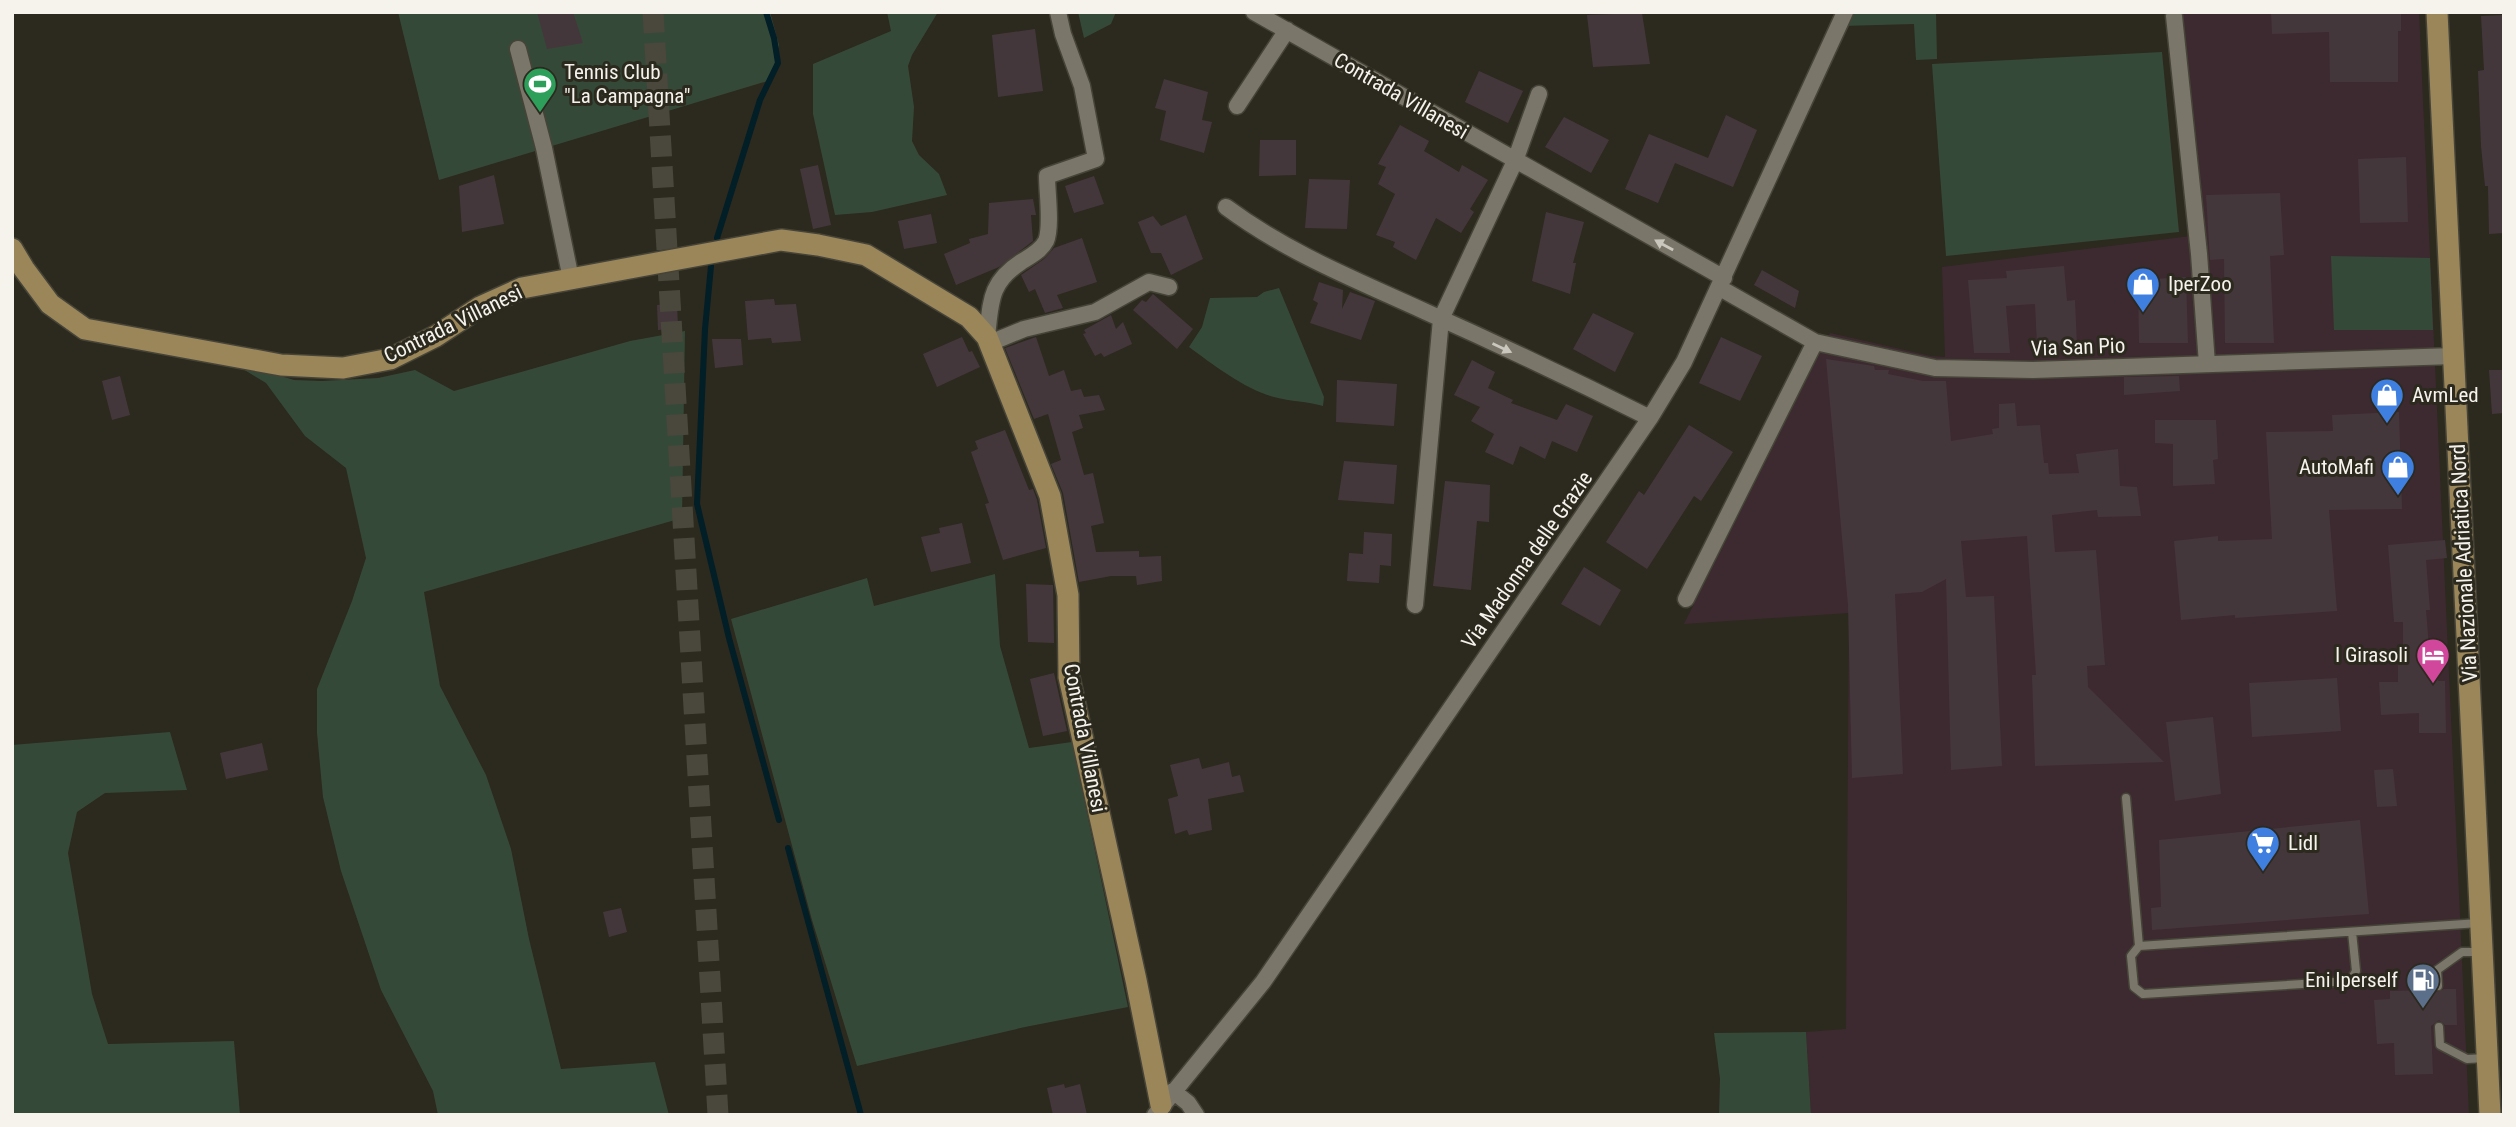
<svg xmlns="http://www.w3.org/2000/svg" width="2516" height="1127" font-family="'Roboto Condensed',sans-serif">
	<style>
		.industrial { fill: #3d2a30 }
		.green { fill: #354939 }
		.lines { fill: none; stroke-linecap: round; stroke-linejoin: round }
		.stream { stroke: #021e26; stroke-width: 6 }
		.building { fill: #44373c }
		.highway-tunnel { stroke: #4a473d; stroke-width: 21; stroke-dasharray: 21 10; stroke-linecap: butt }
		.lane-casing { stroke: #464439; stroke-width: 11 }
		.street-casing { stroke: #464439; stroke-width: 19 }
		.secondary-casing { stroke: #464439; stroke-width: 24 }
		.lane { stroke: #7a7669; stroke-width: 8 }
		.street { stroke: #7a7669; stroke-width: 16 }
		.secondary { stroke: #9a8658; stroke-width: 21 }
		.oneway { fill: #cac7be }
		.labels { text-anchor: middle; stroke-width: 6; stroke-linejoin: round; paint-order: stroke }
		.poi-label { font-size: 21px; fill: #f5f3ec; stroke: #2c291e; text-anchor: start }
		.street-label { font-size: 21px; fill: #f5f3ec; stroke: #2c291e }
	</style>
	<rect width="100%" height="100%" fill="#2c291e"/>
	<!-- industrial -->
	<path class="industrial" d="M2180,12H2419L2469,1115H1811L1806,1032L1846,1029L1849,613L1684,624L1830,333L1931,356L1945,357L1942,267L2199,235Z"/>
	<!-- green -->
	<path class="green" d="M398,12H770L779,45L771,80L439,180Z
		M887,12H938L912,55L908,66L914,107L912,141L919,155L939,174L947,195L872,212L835,215L813,114V64L891,31Z
		M1078,12H1116L1111,24L1084,38Z
		M1848,12H1936L1937,59L1916,60L1914,24L1842,26Z
		M2162,52L2179,232L1946,256L1932,64Z
		M2331,256L2430,258L2433,330H2334Z
		M1279,288L1324,397L1323,406C1307,401 1291,402 1274,397C1246,390 1212,364 1189,347L1202,327L1210,298L1257,297L1264,292Z
		M685,331L682,518L424,592L440,686L486,775L511,849L529,939L561,1069L655,1062L669,1115H438L433,1091L381,990L341,871L323,797L317,733V689L352,601L366,558L346,468L305,436L266,383L228,360L294,380L322,381L378,378L415,370L454,391L630,341Z
		M995,574L1000,646L1029,748L1072,742L1128,1007L1025,1027L857,1066L812,920L731,619L867,578L874,606Z
		M170,732L187,790L105,793L77,812L68,853L92,994L108,1044L234,1041L240,1115H12V745Z
		M1806,1032L1811,1115H1719L1720,1079L1714,1033Z"/>
	<g class="lines">
		<!-- stream -->
		<path class="stream" d="M717,238L760,100L778,63L774,38L766,12
			M711,266L705,329L697,504L729,638L779,820
			M788,848L861,1115"/>
	</g>
	<!-- building -->
	<path class="building" d="M537,12H573L583,43L547,49Z
		M2271,12H2401V31H2398V82H2330L2329,32L2272,34Z
		M1642,13L1650,64L1593,67L1587,15Z
		M2504,15V233L2489,234L2488,186H2485L2481,146L2478,71L2484,70L2481,16Z
		M1035,29L1043,91L998,97L992,35Z
		M1479,71L1523,91L1508,123L1465,102Z
		M1164,79L1208,92L1202,120L1212,122L1204,153L1160,140L1166,111L1155,108Z
		M1726,115L1757,130L1733,187L1675,163L1658,203L1625,189L1649,134L1708,158Z
		M1564,117L1609,140L1591,173L1545,147Z
		M1400,125L1429,141L1424,151L1459,172L1462,165L1488,180L1470,209L1474,212L1461,233L1436,218L1416,260L1393,247L1395,242L1376,235L1395,194L1378,184L1386,167L1378,164Z
		M1260,140H1296V175L1259,176Z
		M2406,157L2408,222L2360,223L2358,159Z
		M818,165L831,225L813,229L800,169Z
		M494,175L504,224L462,232L459,186Z
		M1094,176L1104,204L1074,213L1065,186Z
		M1309,179L1350,180L1347,229L1305,228Z
		M2280,193L2284,255L2270,256L2274,343H2225L2224,259L2210,260L2206,195Z
		M1033,199L1036,215H1031L1033,241L999,267L956,285L944,254L970,243L969,239L988,234L989,203Z
		M1546,212L1584,222L1573,263H1576L1570,294L1532,281Z
		M931,214L937,243L904,249L898,221Z
		M1186,215L1203,259L1171,275L1161,253H1151L1138,222L1153,216L1161,226Z
		M1082,238L1097,282L1057,295L1063,308L1045,313L1035,289L1029,292L1021,275L1044,259L1054,248Z
		M2064,266L2067,301L2075,300L2077,346L2037,345L2035,304L2006,306L2010,353H1974L1968,280L2007,278L2006,271Z
		M1762,270L1799,291L1795,308L1754,285Z
		M2186,277L2188,343H2139L2138,280Z
		M1319,282L1343,290L1342,309L1350,292L1375,301L1361,340L1310,323L1318,303L1313,300Z
		M1153,294L1193,329L1177,349L1133,310L1142,300L1146,302Z
		M774,299L775,305L796,304L801,341L772,343L771,338L748,340L745,301Z
		M677,303L678,328L658,330L657,305Z
		M1593,313L1634,333L1615,372L1573,349Z
		M1111,315L1116,329L1123,322L1132,344L1104,357L1101,353L1095,356L1083,334L1086,333L1084,330Z
		M962,337L969,352L972,351L980,367L937,387L923,354Z
		M1036,337L1049,376L1064,370L1071,391L1081,389L1084,397L1099,395L1105,410L1079,415L1083,428L1072,432L1084,475L1093,473L1104,523L1091,526L1096,552L1139,551V557L1161,556L1162,581L1137,585L1136,576H1111L1079,582L1063,493L1051,464L1061,460L1048,414L1034,419L1005,348Z
		M1721,337L1762,356L1740,401L1699,383Z
		M712,339H741L743,365L715,368Z
		M1826,359L1874,366L1875,370H1889L1888,374L1923,381H1946L1951,441L1993,434L1992,429L1999,428V404L2015,403L2017,426L2040,425L2044,463H2048L2049,474L2079,473L2076,454L2118,449L2120,486L2137,487L2141,516L2098,517L2097,510L2052,515L2055,552L2096,550L2105,665L2087,666L2088,687L2164,762L2035,766L2032,675H2036L2027,536L1961,541L1966,597L1994,596L2002,766L1951,770L1946,579L1922,592L1895,594L1903,774L1852,778L1848,605Z
		M1472,360L1495,372L1488,388L1513,400L1511,403L1557,420L1566,404L1593,416L1577,452L1552,441L1545,459L1520,446L1513,465L1485,452L1494,434L1471,421L1480,407L1454,395Z
		M2489,370H2504V413L2492,414Z
		M120,376L130,415L112,420L102,381Z
		M2179,376L2180,391L2124,395V377Z
		M1337,380L1397,384L1394,426L1336,422Z
		M2399,412L2402,509L2329,510L2337,611L2235,618V615L2181,620L2174,541L2218,536V541L2272,539L2266,432L2333,431L2332,415Z
		M2155,420H2216L2218,459L2213,460L2215,484L2173,486V444L2155,443Z
		M1689,425L1733,452L1701,501L1694,496L1647,569L1606,542L1639,491L1644,495Z
		M1005,430L1029,490L1033,489L1037,500L1046,548L1003,560L985,504L989,503L971,452L978,449L975,441Z
		M1344,461L1397,465L1394,504L1338,500Z
		M1445,481L1490,485L1489,522L1477,521L1471,590L1433,586Z
		M962,523L971,563L931,572L921,537L940,533L939,528Z
		M1364,532L1392,534L1391,566L1380,565L1379,583L1347,581L1349,553L1363,554Z
		M2445,540L2447,558L2426,560L2430,610H2426L2429,647L2437,646L2438,681H2445L2446,733H2419V713L2381,715L2379,682H2398V657H2403V622H2394L2388,545Z
		M1584,567L1621,590L1600,626L1561,604Z
		M1026,584L1053,585L1054,643L1028,642Z
		M1054,673L1067,731L1043,736L1030,679Z
		M2337,678L2341,731L2252,737L2249,683Z
		M2213,717L2221,794L2175,801L2166,722Z
		M262,743L268,770L226,779L220,753Z
		M1199,758L1202,769L1229,762L1232,777L1240,775L1244,792L1208,799L1212,830L1189,835L1187,830L1175,834L1168,799L1178,796L1170,765Z
		M2393,769L2397,806L2377,807L2374,770Z
		M2360,820L2369,914L2152,930L2151,908L2161,907L2159,840Z
		M621,908L627,932L609,937L603,912Z
		M2444,989H2456L2457,1025H2445L2439,1020L2431,1026L2433,1074L2395,1075L2394,1043L2377,1044L2374,1000L2390,999V991L2433,990L2438,992Z
		M1064,1084L1065,1088L1080,1084L1087,1115H1053L1047,1088Z"/>
	<g class="lines">
		<!-- highway-tunnel -->
		<path class="highway-tunnel" d="M653,12L718,1115"/>
		<!-- lane casing -->
		<g class="lane-casing">
			<path id="lane" d="M2126,798L2139,946
				M2352,932L2356,971L2350,981L2143,994L2134,987L2131,956L2139,946L2479,923
				M2438,986L2437,970L2462,952H2479
				M2439,1027L2440,1045L2467,1059L2486,1058"/>
		</g>
		<!-- street casing -->
		<g class="street-casing">
			<path id="street" d="M1254,12L1724,278
				M2174,16L2199,254L2207,364
				M518,49L544,148L571,279
				M1237,106L1287,30
				M1226,207C1288,253 1354,279 1424,311C1500,345 1576,381 1650,418
				M1720,288L1815,342L1935,368L2033,370L2454,356
				M987,337C991,302 989,283 1021,262C1029,257 1041,251 1046,241C1052,227 1047,192 1047,176L1096,159L1082,86L1063,34L1058,12
				M990,343L1024,329L1095,312L1149,282L1169,287
				M1686,599L1815,342
				M1415,605L1441,319L1515,161L1539,94
				M1173,1091L1188,1103L1196,1115
				M1155,1115L1263,982L1650,418L1684,362L1845,12"/>
		</g>
		<!-- secondary casing -->
		<g class="secondary-casing">
			<path id="secondary" d="M2437,12L2490,1115
				M12,249L24,269L50,304L85,329L281,365L343,368L390,359L436,336L480,307L522,288L781,240L818,245L866,255L969,317L987,337L1050,496L1068,595L1069,677L1136,980L1161,1105"/>
		</g>
		<!-- lane -->
		<use href="#lane" class="lane"/>
		<!-- street -->
		<use href="#street" class="street"/>
		<!-- secondary -->
		<use href="#secondary" class="secondary"/>
	</g>
	<!-- one-way arrows -->
	<defs><path id="oneway-solid" d="M-6-.8H1V-3.2L6.5 0L1 3.2V.8H-6Z" transform="scale(1.75)"/></defs>
	<g class="oneway">
		<use href="#oneway-solid" transform="translate(1664 245) rotate(-151)"/>
		<use href="#oneway-solid" transform="translate(1502 348) rotate(25)"/>
	</g>
	<!-- icons -->
	<defs>
		<g id="stadium-pin" transform="scale(1.75)"><path d="M0 17L-7.5 6A9.5 9.5 0 1 1 7.5 6Z" fill="#2e9e5b" stroke="#2c291e"/><path d="M0-5a6.5 5 0 1 0 0 10a6.5 5 0 1 0 0-10ZM-3.5-1.8h7v3.6h-7Z" fill="#fff"/></g>
		<g id="shop-pin" transform="scale(1.75)"><path d="M0 17L-7.5 6A9.5 9.5 0 1 1 7.5 6Z" fill="#3f7fe0" stroke="#2c291e"/><path d="M-5-2.5h2.3a2.7 3.5 0 0 1 5.4 0H5L5.5 6h-11ZM-1.5-2.5h3a1.5 2.3 0 0 0-3 0Z" fill="#fff"/></g>
		<g id="hotel-pin" transform="scale(1.75)"><path d="M0 17L-7.5 6A9.5 9.5 0 1 1 7.5 6Z" fill="#d1479c" stroke="#2c291e"/><path d="M-6-4.5h1.5V1H6V5H4.5V3h-9V5H-6ZM-4 0a1.8 1.8 0 1 1 3.6 0ZM.5 0V-2.5h3Q6-2.5 6 0Z" fill="#fff"/></g>
		<g id="supermarket-pin" transform="scale(1.75)"><path d="M0 17L-7.5 6A9.5 9.5 0 1 1 7.5 6Z" fill="#3f7fe0" stroke="#2c291e"/><path d="M-6-5.5h2.5l.6 2H6L4.5 2H-2.5L-4.4-4H-6ZM-1.5 3.2a1.3 1.3 0 1 0 .1 0ZM3 3.2a1.3 1.3 0 1 0 .1 0Z" fill="#fff"/></g>
		<g id="fuel-pin" transform="scale(1.75)"><path d="M0 17L-7.5 6A9.5 9.5 0 1 1 7.5 6Z" fill="#5c6f8a" stroke="#2c291e"/><path d="M-5.5-6h7V0h2V4h1.3V-2.5L3-4.5l.8-.8L6-3V5H2.5V1h-1V6h-7ZM-4.2-4.7v3.2H.2V-4.7Z" fill="#fff"/></g>
	</defs>
	<g fill-rule="evenodd">
		<use href="#stadium-pin" x="540" y="84"/>
		<use href="#shop-pin" x="2143" y="284"/>
		<use href="#shop-pin" x="2387" y="395"/>
		<use href="#shop-pin" x="2398" y="467"/>
		<use href="#hotel-pin" x="2433" y="655"/>
		<use href="#supermarket-pin" x="2263" y="843"/>
		<use href="#fuel-pin" x="2423" y="980"/>
	</g>
	<g class="labels">
		<!-- poi labels -->
		<g class="poi-label">
			<text x="564" y="79">Tennis Club<tspan x="564" dy="24">"La Campagna"</tspan></text>
			<text x="2168" y="291">IperZoo</text>
			<text x="2412" y="402">AvmLed</text>
			<text x="2374" y="474" text-anchor="end">AutoMafi</text>
			<text x="2408" y="662" text-anchor="end">I Girasoli</text>
			<text x="2288" y="850">Lidl</text>
			<text x="2398" y="987" text-anchor="end">Eni Iperself</text>
		</g>
		<!-- street labels -->
		<g class="street-label">
			<text transform="translate(1401 96) rotate(30)" y="7">Contrada Villanesi</text>
			<text transform="translate(453 324) rotate(-26)" y="7">Contrada Villanesi</text>
			<text transform="translate(2078 347) rotate(-2)" y="7">Via San Pio</text>
			<text transform="translate(1527 560) rotate(-55)" y="7">Via Madonna delle Grazie</text>
			<text transform="translate(2464 563) rotate(-93)" y="7">Via Nazionale Adriatica Nord</text>
			<text transform="translate(1085 738) rotate(79)" y="7">Contrada Villanesi</text>
		</g>
	</g>
	<!-- border -->
	<rect width="2516" height="1127" fill="none" stroke="#f5f3ec" stroke-width="28"/>
</svg>
